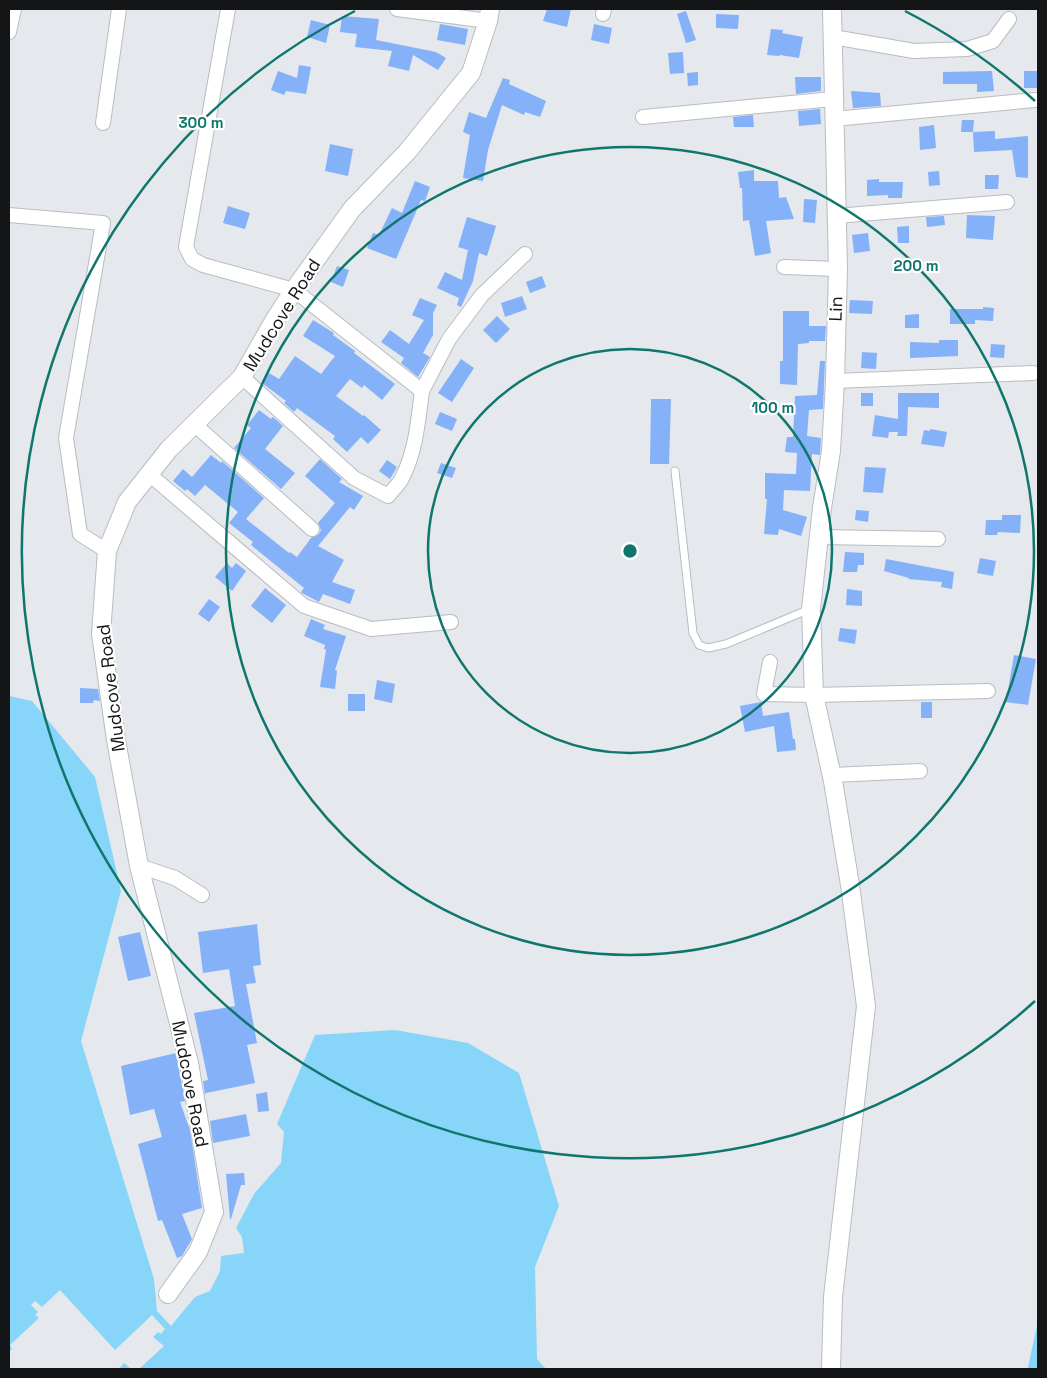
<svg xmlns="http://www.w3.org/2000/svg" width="1047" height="1378" font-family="'Space Grotesk',sans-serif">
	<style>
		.water { fill: #87d5f8 }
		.pier { fill: #e5e8ec }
		.building { fill: #84b1f8 }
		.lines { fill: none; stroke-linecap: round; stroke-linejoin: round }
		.service-casing { stroke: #b9bcc0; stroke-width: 9 }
		.minor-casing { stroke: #b9bcc0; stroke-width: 16 }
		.tertiary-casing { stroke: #b9bcc0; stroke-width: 20 }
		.service { stroke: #fff; stroke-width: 7 }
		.minor { stroke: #fff; stroke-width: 14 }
		.tertiary { stroke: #fff; stroke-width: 18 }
		.ring { fill: none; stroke: #0f766e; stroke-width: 2.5 }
		.labels { text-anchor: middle; stroke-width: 4.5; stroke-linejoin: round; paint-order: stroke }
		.street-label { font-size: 18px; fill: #141516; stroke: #fff }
		.centre { fill: #0f766e; stroke: #fff; stroke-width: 2.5 }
		.ring-label { font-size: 15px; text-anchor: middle; font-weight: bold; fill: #0f766e; stroke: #fff; stroke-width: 4.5; stroke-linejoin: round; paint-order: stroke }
	</style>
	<rect width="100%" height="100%" fill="#e5e8ec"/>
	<!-- water -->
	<path class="water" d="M9,696L32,701L95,777L121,891L81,1041L154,1279L157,1311L171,1326L195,1297L210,1291L220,1271L221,1256L244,1253L242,1237L236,1228L254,1194L281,1163L284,1132L277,1124L315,1035L395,1030L468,1043L519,1073L559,1206L535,1267L537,1359L546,1369H9Z
		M1038,1321V1369H1029L1028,1367Z"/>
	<!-- pier -->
	<path class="pier" d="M60,1290L115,1350L152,1315L165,1329L161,1334L158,1332L153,1337L164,1346L139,1369H131L124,1363L119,1369H9V1352L12,1349L10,1345L39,1318L35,1315L38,1312L31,1305L35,1301L42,1307Z"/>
	<!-- building -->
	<path class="building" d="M547,9H571L567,27L543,21Z
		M686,11L696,40L686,43L677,14Z
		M716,14L739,15L738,29L716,28Z
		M342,16L379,19L376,40L436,52L446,58L438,70L413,55L409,71L388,66L392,51L355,47L357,34L340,32Z
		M311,20L330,25L326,43L307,37Z
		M440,24L468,29L465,45L437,40Z
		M594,24L612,28L609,44L591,40Z
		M771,29L783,30L782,33L803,37L799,58L780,55L779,56L767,55Z
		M683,52L684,73L670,74L668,53Z
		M299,65L311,67L306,94L286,91L284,95L271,90L278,71L297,78Z
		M992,71L994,91L977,92V84H943V72Z
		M1024,71H1038V88H1024Z
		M698,72V85L688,86L687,73Z
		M795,77H821V91L796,94Z
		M503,78L510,80L509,84L546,101L540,117L525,112L524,115L502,105L488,150L483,181L463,178L470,135L463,132L469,112L486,118Z
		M851,91L880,93L881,106L853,108Z
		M820,109L821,124L799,126L798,111Z
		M753,115L754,127H734L733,117Z
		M962,120H974L973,132H961Z
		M934,125L936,148L920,150L919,127Z
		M995,131V139L1028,136V178L1016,177L1012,150L974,152L973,132Z
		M330,144L353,149L348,176L325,171Z
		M754,170V181H778L779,198L786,197L794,219L766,221L771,253L755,256L749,220L743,221L742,188H740L738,172Z
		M939,171L940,185L929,186L928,172Z
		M985,175H999L998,189H985Z
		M879,179V182H903L902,198H888V195L867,196V180Z
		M415,181L430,187L425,201L421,200L396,259L367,248L373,233L379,235L392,208L402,213Z
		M804,199L817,200L815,223L803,222Z
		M228,206L250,213L245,229L223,223Z
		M967,215L995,216L993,240L966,238Z
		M944,216L945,225L927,227L926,217Z
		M467,217L496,226L487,256L479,253L473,281L461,307L457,305L459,298L437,288L445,272L462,280L468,250L458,247Z
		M909,226V243H898L897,227Z
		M868,233L870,251L854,253L852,235Z
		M337,266L349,270L343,287L331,282Z
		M542,276L546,287L530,293L526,282Z
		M522,296L527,309L505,317L501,303Z
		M420,298L437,305L433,313V335L423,353L430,357L418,377L401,363L404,358L381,342L390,330L409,344L424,320L412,315Z
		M850,300L873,301L872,314L849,313Z
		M983,307L994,308L993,321L975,320V324H950V309H983Z
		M783,311H809V326H826L825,341H809V343L798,344L797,385L780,384V361H783Z
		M919,314V328H905V315Z
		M497,316L510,329L496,343L483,330Z
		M313,320L334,333L333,335L355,351L354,353L395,384L382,400L364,385L362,388L350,379L336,396L363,416L364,415L381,430L368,444L361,437L347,452L333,439L335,436L297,408L294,412L284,403L286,401L262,383L269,373L279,379L295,356L321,374L335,356L303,336Z
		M939,340H958V356L910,358V342L939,343Z
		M991,344L1005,345L1004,358L990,357Z
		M862,352L877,353L876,369L861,368Z
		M461,359L474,368L452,402L438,393Z
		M820,361H825L823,409L809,410L807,436L821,438L820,455L812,454L810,491L784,490L783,510L807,517L801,536L779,529L778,535L764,534L767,499H765V473L796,474L797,453L785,452L787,437H793L795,396L817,395Z
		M861,393H873V406H861Z
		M898,393H939V408L908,407L907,436H897L898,432H889L888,438L872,436L875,415L898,419Z
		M651,399H671L669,464H650Z
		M259,410L271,419L273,417L283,426L265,449L295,473L281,489L234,448L251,428L247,425Z
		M440,412L457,419L452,431L435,424Z
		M930,429L947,432L944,447L921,444L924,430L930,431Z
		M211,455L221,463L222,461L264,498L246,519L289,553L290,552L297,557L311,538L319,534L321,530L318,523L335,503L305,476L320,459L342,479L339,482L363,496L354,510L350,507L318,546L344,560L332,582L355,590L350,604L323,594L319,602L302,593L301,592L304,588L251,545L253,542L229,523L238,512L205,485L195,496L187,489L185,491L173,481L183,469L192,477Z
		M387,460L397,467L390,479L379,471Z
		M441,463L456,468L452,478L437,473Z
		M865,467L886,468L883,493L863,492Z
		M856,510L869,511L868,522L855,520Z
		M1002,515H1021L1020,533L998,532L997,535H985L986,520H1002Z
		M845,552L864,553V565H858L857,572H843Z
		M980,558L996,561L993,576L977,573Z
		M886,559L954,572L952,589L941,587L942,582L908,579L909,578L884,571Z
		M227,563L232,568L236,563L246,571L232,591L215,577Z
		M265,588L286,605L272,623L251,606Z
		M847,589L862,591V606L846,605Z
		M209,599L220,607L209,622L198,614Z
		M311,619L325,625L323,629L346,636L335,670L337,671L335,689L320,687L326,650L324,649L325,645L304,636Z
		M840,628L857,630L855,644L838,641Z
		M1014,655L1036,659L1028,705L1006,702Z
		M377,680L395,684L392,703L374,699Z
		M80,688L98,689L100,701L94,700L93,703H80Z
		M348,694H365V711H348Z
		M761,702L763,716L789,712L793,739H795L796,750L777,752L774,726L745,732L740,706Z
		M921,702H932V718H921Z
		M257,924L261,965L253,966L256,983L246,984L257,1043L247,1045L255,1083L206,1093L205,1095L203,1081L208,1080L194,1013L235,1006L229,969L203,973L198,932Z
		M140,932L151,976L128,981L118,937Z
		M176,1053L185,1101L180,1102L190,1130L202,1208L182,1214L192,1239L182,1256L177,1258L162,1220L158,1221L138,1144L162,1137L154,1109L130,1115L121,1066Z
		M267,1092L269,1111L258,1112L256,1094Z
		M246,1114L250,1136L213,1143L210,1121Z
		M244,1173L245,1185H241L231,1219H230L226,1174Z"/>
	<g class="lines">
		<!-- service casing -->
		<g class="service-casing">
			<path id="service" d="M675,471L693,633L699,645L708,648L726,644L810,609"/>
		</g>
		<!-- minor casing -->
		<g class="minor-casing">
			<path id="minor" d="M228,9L186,247L192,259L203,265L294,290L422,391L449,339L482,295L525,254
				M397,9L488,21
				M603,14L604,9
				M9,32L14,9
				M833,37L914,51L967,49L993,41L1009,19
				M643,117L833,99
				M834,119L1035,100
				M103,123L119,9
				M9,215L103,223L66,438L80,534L107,551
				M836,216L1007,202
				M784,267L838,269
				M242,377L354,478L388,496C392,490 399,485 402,478C416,451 418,421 422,391
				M835,381L1033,373
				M194,424L312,529
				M149,474L304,606L371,629L451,622
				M819,537L938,539
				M770,662L764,694L814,695L988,691
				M832,775L920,771
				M139,866L175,878L202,895"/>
		</g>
		<!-- tertiary casing -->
		<g class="tertiary-casing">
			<path id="tertiary" d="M168,1294L198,1252L214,1212L189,1063L139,866L116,740L101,634L107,551L127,502L169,449L242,377L274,321L294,290L352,209L407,152L471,73L488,21L490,9
				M831,1369L833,1297L866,1006L850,885L833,781L814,695L811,609L822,508L831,451L835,381L838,269L832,9"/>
		</g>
		<!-- service -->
		<use href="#service" class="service"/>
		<!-- minor -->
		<use href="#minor" class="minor"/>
		<!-- tertiary -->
		<use href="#tertiary" class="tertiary"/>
	</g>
	<!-- distance rings -->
	<g class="ring">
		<circle cx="630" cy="551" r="202"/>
		<circle cx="630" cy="551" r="404"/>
		<path d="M1035 1001A606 606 0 1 1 355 11M905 11A606 606 0 0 1 1035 101"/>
	</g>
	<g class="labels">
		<!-- street labels -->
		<g class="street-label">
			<text transform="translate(836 309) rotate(-88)" y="6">Lin</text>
			<text transform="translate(282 315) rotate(-58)" y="6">Mudcove Road</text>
			<text transform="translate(111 688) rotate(-97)" y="6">Mudcove Road</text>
			<text transform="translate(190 1084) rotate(79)" y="6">Mudcove Road</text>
		</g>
	</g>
	<circle cx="630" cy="551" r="8" class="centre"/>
	<g class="ring-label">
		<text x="201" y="128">300 m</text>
		<text x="916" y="271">200 m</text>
		<text x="773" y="413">100 m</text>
	</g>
	<!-- border -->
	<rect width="1047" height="1378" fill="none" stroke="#141516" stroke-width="20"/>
</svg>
